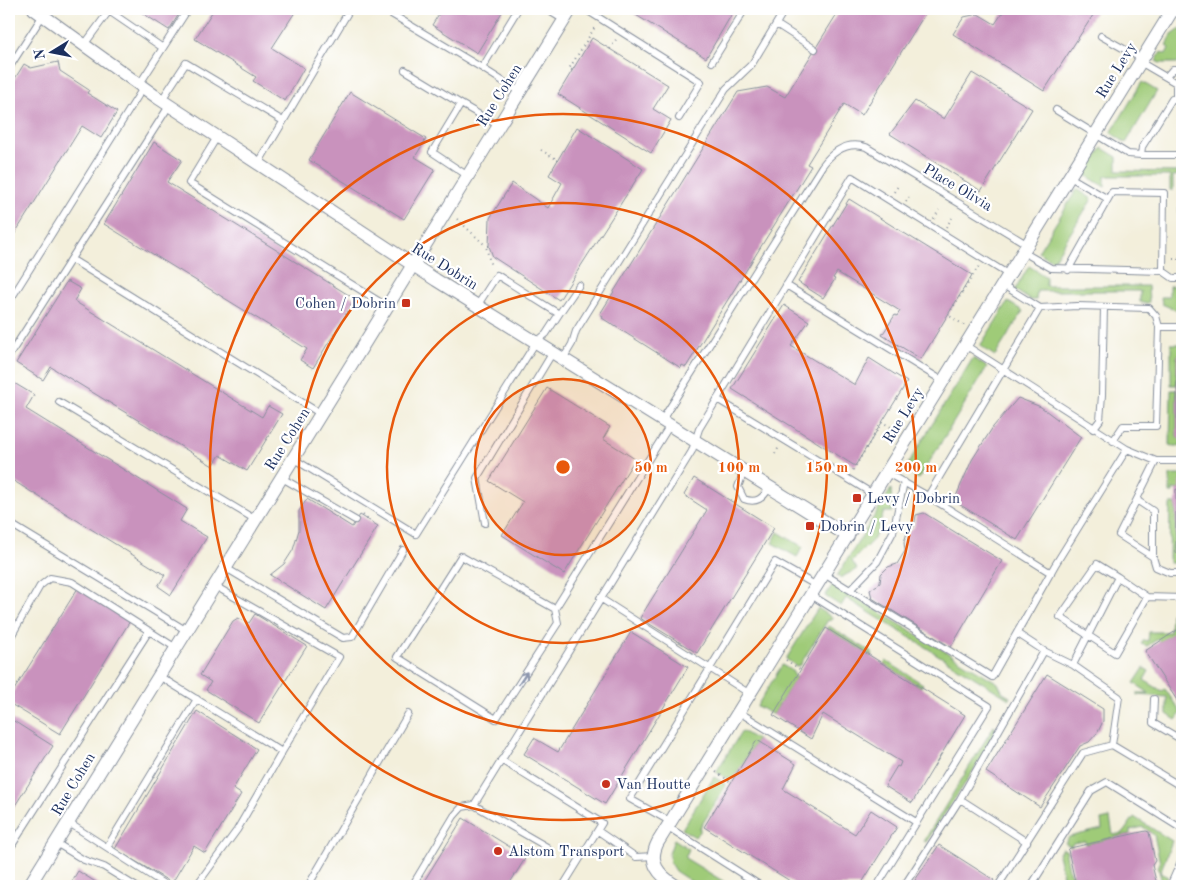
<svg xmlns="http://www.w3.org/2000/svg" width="1191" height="895" font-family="'Old Standard TT',serif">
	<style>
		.green { fill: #9fcb78; stroke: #5d7d6b }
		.building { fill: #c992bd }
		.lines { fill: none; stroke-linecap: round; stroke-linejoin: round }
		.service-casing { stroke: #878f9c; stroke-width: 8 }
		.minor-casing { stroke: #878f9c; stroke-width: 14 }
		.path { stroke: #878f9c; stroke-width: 2; stroke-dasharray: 1 4; stroke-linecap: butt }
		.service { stroke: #fff; stroke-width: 6 }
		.minor { stroke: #fff; stroke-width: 12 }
		.oneway { stroke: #8d97ae }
		.ring { fill: none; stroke: #e8590c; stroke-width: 2.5 }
		.poi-dot { fill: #c8321e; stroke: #fff; stroke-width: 2 }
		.labels { text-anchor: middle; stroke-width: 4.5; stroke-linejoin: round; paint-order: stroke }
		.street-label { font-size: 15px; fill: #1b2f5e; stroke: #fff }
		.poi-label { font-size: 15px; fill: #1b2f5e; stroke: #fff; text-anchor: start }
		.centre { fill: #e8590c; stroke: #fff; stroke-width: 2.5 }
		.ring-label { font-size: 15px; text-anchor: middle; font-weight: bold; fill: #e8590c; stroke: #fff; stroke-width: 4.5; stroke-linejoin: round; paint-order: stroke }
	</style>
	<rect width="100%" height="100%" fill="#fff"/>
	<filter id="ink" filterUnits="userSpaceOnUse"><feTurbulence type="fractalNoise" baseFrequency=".02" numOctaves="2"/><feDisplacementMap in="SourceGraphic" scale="10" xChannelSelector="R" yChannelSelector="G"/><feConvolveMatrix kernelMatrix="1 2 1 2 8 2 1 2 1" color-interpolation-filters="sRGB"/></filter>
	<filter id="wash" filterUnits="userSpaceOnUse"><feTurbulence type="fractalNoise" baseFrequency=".0096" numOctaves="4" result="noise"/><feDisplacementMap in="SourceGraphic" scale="20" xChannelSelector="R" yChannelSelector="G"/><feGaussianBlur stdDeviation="1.12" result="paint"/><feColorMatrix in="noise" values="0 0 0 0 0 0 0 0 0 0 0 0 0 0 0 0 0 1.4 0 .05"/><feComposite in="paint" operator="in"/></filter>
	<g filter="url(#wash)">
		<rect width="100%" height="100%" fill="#f3efdb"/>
		<!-- green -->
		<path class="green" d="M1182,28V63H1160L1156,61L1161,52L1166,54L1169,48L1166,46L1172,35Z
			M1142,82L1157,91L1126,143L1111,133Z
			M1102,148L1117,157V171L1182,172V175L1173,176V190H1170V176H1105V187L1085,175Z
			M1077,189L1092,199L1053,261L1038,252Z
			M1179,207H1182V254H1179Z
			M1029,266L1046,277V286H1148L1149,302L1146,304L1140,302V291H1037L1036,300H1030L1015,290Z
			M1169,286H1182V313L1162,304L1161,297H1169Z
			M1008,302L1023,311L995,356L980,346Z
			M1171,344H1182V350L1177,357V385H1171Z
			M973,358L987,367L919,479L904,470Z
			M1171,390H1177V436L1181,441L1180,446H1170Z
			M1170,475H1182L1179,490L1173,489V493H1170Z
			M891,489L892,512H884L874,539L852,561L857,569L840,578L837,576Z
			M1170,504H1176V552L1179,553V560L1182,561V563H1169Z
			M778,532L803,547L797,557L772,543Z
			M833,584L998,683L1003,693L1010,697L1009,699L846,598L841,606L825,596Z
			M818,608L833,618L831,621L828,620L800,665L796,666L786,659Z
			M1171,612H1182V627L1160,642L1158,639L1147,646L1141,644L1144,640L1148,641L1149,632H1170Z
			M829,626L873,653L871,656L826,628Z
			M886,661L923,684L921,687L883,664Z
			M782,665L792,671L796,678L773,715L757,706Z
			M1144,668L1149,671L1144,680L1162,691L1165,689L1181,713L1176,720L1167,714V697L1137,695V693H1149L1134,683Z
			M994,726L996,729L976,767L926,842L924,841Z
			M742,731L757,740L734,778H726L716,772Z
			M714,777L724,783L725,787L700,828V832L695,837L682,829Z
			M1134,817L1172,841L1160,873L1168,877L1163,886L1158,867L1160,863L1154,835L1143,827L1130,830V834L1086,844L1085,841L1073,843L1071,847L1065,843L1069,837L1102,829L1101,820L1110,818L1113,835L1123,833Z
			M674,839L689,849L685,858L731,886H698L675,871L670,863L669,854Z
			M1062,848L1067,851L1066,854L1070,874H1073L1076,886H1055L1053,878L1063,876L1058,855Z"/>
		<g id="blocks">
			<!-- building -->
			<path class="building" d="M136,9H182L169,30Z
				M214,9H297L272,48L304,68L285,101L253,81L256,77L195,39Z
				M442,9H504L477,53L432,25Z
				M626,9H728L733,12L706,58Z
				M840,9H928L862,115L844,104L807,164L811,166L686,367L682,365L681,368L602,318L603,316L600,314L738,92L767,87L785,97Z
				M1005,9H1097L1044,91L953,34L964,17L978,14L995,24Z
				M592,38L668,85L653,109L671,120L651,153L558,94Z
				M58,62L60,71L89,90L87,93L117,112L101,138L82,126L9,243V88L24,64L31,68Z
				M972,73L1032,109L981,191L890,134L915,101L944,119Z
				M350,92L426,139L415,157L435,169L404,219L309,160Z
				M577,127L643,169L559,300L493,257L489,246L490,218L512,183L548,208L562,183L549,175Z
				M154,142L182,160L167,182L355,299L313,368L300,360L307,349L104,224Z
				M849,199L972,275L921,359L882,335L895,315L897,316L900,311L837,272L833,278L835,279L823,298L798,282Z
				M67,281L81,289L74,301L262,417L268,406L282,414L247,471L220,455L213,466L51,367L43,380L16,363Z
				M784,305L809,321L791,346L855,385L869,358L907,382L855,466L732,389Z
				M1182,350V444L1177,436V357Z
				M9,380L34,395L26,409L187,509L180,521L207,537L171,595L158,586L165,575L9,478Z
				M547,388L610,427L603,439L635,459L564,574L502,535L523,502L489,481Z
				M1018,398L1041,407L1081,437L1017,540L954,501L972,460L993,427Z
				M694,478L774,528L697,653L640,618L707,510L684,495Z
				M1179,481H1182V561H1179V553H1176V489L1179,490Z
				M307,499L352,527L360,515L378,526L326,610L270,575L284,564L293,550L299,530V511Z
				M924,513L1002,561L951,647L872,598L870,590L880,583L881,574L888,567L897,564L905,551L904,542L907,533L914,527L916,515Z
				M78,588L130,621L60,734L9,703V698Z
				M255,614L307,646L259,723L206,690L211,682L200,675L233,621L238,618L249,623Z
				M1182,627V708L1145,651Z
				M826,628L965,715L912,803L885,786L897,766L899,767L901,762L823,714L811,739L773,715Z
				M631,632L688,667L605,804L524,754L534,738L558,752Z
				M1047,674L1103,709V721L1098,732L1089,742L1080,746L1040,807L986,772Z
				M197,711L257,749L233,789L241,794L205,853L194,846L172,883L115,849Z
				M9,718L53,746L9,815Z
				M757,740L796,764L783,789L855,834L871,810L897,827L860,886H798L704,827Z
				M463,818L526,857L508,886H421Z
				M1146,831L1149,832L1155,861L1152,865L1157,885L1155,886H1076L1068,850L1070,848Z
				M939,845L994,880L990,886H911Z
				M78,871L102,886H69Z"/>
		</g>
	</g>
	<g filter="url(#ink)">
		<use href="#blocks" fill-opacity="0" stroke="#878f9c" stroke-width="1"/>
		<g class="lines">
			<!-- service casing -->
			<g class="service-casing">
				<path id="service" d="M383,9L482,68
					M518,9L482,68L520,92
					M546,9L564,20
					M585,9L701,82L679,118
					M776,24L815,49
					M1101,36L1142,59
					M84,45L109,11L163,48
					M712,62L745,9
					M1140,62L1176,83V99
					M9,68L43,15
					M405,70L461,104
					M1166,77L1173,69H1182
					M139,85L188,9
					M161,101L186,63L283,121
					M1056,110L1128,154L1141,155
					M217,137L189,183L388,307
					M1181,155L1182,99H1172L1142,147L1141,155H1182
					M258,164L350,9
					M468,176L432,152L461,104L499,126
					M1070,177L1108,199
					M1023,252L1051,268L1163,271L1164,193L1112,192L1068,270
					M71,259L169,106
					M1163,271L1173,278H1182
					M786,285L943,381
					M1003,285L1040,308
					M9,302L143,88
					M559,314L579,285
					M1159,327H1182
					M9,356L71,259L321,414
					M563,359L572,344L576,331L726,89L752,64L785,9
					M717,399L873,494
					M59,402L256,520
					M662,420L822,166C833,151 847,141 866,147L1028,245
					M1093,429L1100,420L1102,395L1104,307
					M1127,449L1156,461H1182
					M294,459L416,534L536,342L546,334L559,314L497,275L477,306
					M1156,461L1119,535L1153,557L1156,567L1170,573H1182
					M744,471L738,487L744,499C757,504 763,498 770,487
					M887,473L928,496
					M282,478L355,520
					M1138,501L1153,511V557
					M9,523L187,631
					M485,523L477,478L553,352
					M226,568L343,638L352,637L403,550
					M1051,573L928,496L1040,308L1077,306L1149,308L1156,316L1159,327L1156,426H1123L1113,441
					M824,574L850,590L877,562L893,532L904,482
					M1118,577L1097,564L1060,617L1115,653L1147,597
					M850,590L992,677L1055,565L1127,449L965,345
					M811,595L989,706L877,886
					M600,598L750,694
					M1182,598L1147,597L1118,577L1073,665L1119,697L1112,745L1182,787
					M555,609L461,556L397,657L496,719L558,623L555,609L670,425
					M1018,634L1044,651
					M9,640L40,586L50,578L72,582L176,648
					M159,676L282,752L339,657L215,586
					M1154,699L1153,723L1182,740
					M739,712L916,822
					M501,760L602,823L563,886
					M960,799L1044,651L1073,665
					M671,822L630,799L775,562L817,586
					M69,823L167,886
					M668,827L761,886
					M598,831L636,857L654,856
					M56,843L84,860L104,867L135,886
					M107,847L197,699
					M547,847L474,805L692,451L699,429L852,177L1009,275
					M9,850L149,631
					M196,886L237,830L282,752
					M308,886L408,714
					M412,886L454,816L462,807L474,805
					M904,886L960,799L1027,842
					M998,886L1083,753L1112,745
					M1031,886L1091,791L1107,782L1182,829
					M1170,886L1182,859"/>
			</g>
			<!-- minor casing -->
			<g class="minor-casing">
				<path id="minor" d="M34,9L158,98L436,280L848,536
					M29,886L571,9
					M676,886C659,875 647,863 658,842L1173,9"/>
			</g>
			<!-- path -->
			<path class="path" d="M610,49L617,38
				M572,70L569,69L595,27
				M541,150L558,160
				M894,192L898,186
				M906,202L912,194
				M457,219L486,246
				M934,219L939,210
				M946,227L952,218
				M489,246H486L491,267
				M1173,259H1182
				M964,325L948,315L979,266
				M775,454L779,447
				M853,470L882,422L898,431
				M363,515L368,520
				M786,660L801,670
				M716,772L731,782"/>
			<!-- service -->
			<use href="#service" class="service"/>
			<!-- minor -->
			<use href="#minor" class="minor"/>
		</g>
		<!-- one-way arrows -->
		<defs><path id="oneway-shaft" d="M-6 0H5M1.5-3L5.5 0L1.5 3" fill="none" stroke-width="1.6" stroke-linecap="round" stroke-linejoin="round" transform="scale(1.25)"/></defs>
		<use class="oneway" href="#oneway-shaft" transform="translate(523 678) rotate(-57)"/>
	</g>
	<!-- distance rings -->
	<circle cx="563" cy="467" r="88" fill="#e8590c" fill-opacity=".12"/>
	<g class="ring">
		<circle cx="563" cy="467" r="88"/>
		<circle cx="563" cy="467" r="176"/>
		<circle cx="563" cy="467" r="264"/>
		<circle cx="563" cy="467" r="353"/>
	</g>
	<!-- markers -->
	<g class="poi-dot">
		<rect x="401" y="298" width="10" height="10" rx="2.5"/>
		<rect x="852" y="493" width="10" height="10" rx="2.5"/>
		<rect x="805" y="521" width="10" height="10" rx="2.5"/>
		<circle cx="606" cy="784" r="5"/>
		<circle cx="498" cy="851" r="5"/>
	</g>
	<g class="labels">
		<!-- street labels -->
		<g class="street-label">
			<text transform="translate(1116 70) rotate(-58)" y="5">Rue Levy</text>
			<text transform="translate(499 95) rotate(-58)" y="5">Rue Cohen</text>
			<text transform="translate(958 187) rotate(31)" y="5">Place Olivia</text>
			<text transform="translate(445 266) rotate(32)" y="5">Rue Dobrin</text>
			<text transform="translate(903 415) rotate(-58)" y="5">Rue Levy</text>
			<text transform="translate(287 439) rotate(-58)" y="5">Rue Cohen</text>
			<text transform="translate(73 784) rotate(-59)" y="5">Rue Cohen</text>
		</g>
		<!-- poi labels -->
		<g class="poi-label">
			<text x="396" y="308" text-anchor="end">Cohen / Dobrin</text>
			<text x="867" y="503">Levy / Dobrin</text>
			<text x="820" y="531">Dobrin / Levy</text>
			<text x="616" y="789">Van Houtte</text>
			<text x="508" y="856">Alstom Transport</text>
		</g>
	</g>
	<circle cx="563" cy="467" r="8" class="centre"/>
	<g class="ring-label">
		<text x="651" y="472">50 m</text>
		<text x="739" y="472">100 m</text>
		<text x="827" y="472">150 m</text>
		<text x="916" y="472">200 m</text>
	</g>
	<!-- margin -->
	<rect width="1191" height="895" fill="none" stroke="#fff" stroke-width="30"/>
	<!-- north arrow -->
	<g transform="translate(52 52) rotate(260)" stroke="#ffffff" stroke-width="4" paint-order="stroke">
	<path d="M0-4L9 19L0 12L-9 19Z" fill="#1b2f5e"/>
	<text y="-8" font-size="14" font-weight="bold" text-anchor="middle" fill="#1b2f5e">N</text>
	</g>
</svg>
